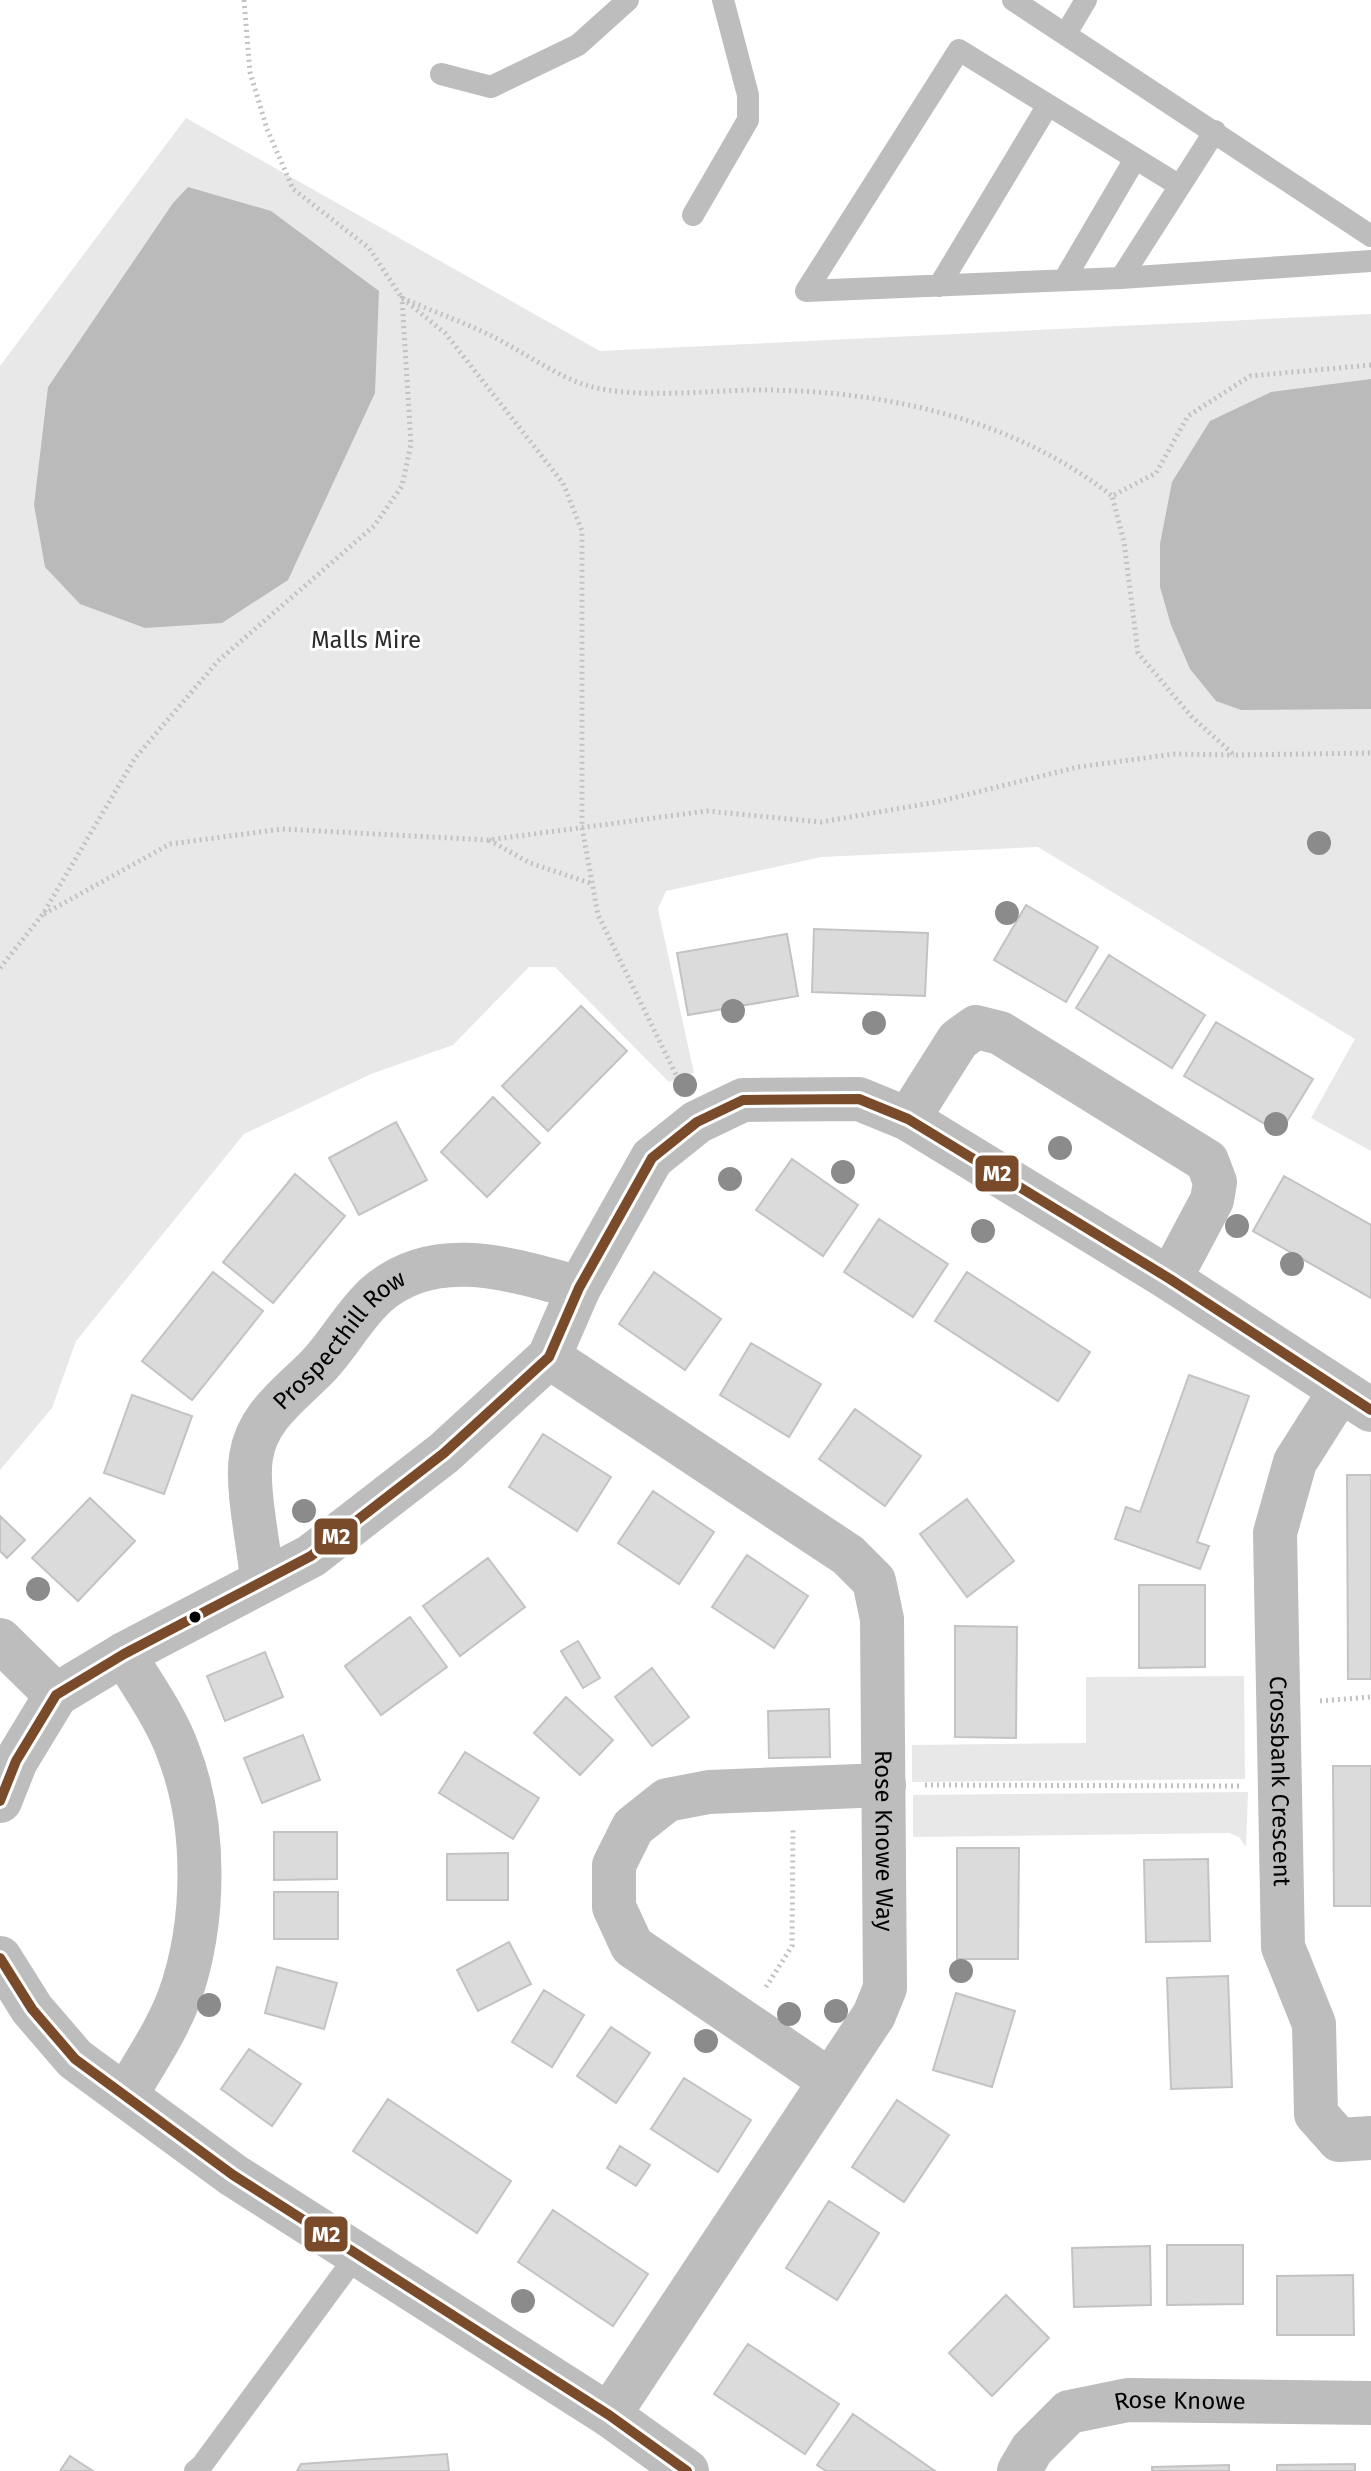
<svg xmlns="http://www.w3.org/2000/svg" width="1371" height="2471" font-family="'Fira Sans',sans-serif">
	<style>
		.green { fill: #e8e8e8 }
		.water { fill: #bababa }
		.building { fill: #dbdbdb; stroke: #c3c3c3; stroke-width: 2 }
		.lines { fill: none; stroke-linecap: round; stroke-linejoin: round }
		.path { stroke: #c2c2c2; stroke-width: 5; stroke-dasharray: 2 4; stroke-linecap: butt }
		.service { stroke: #bdbdbd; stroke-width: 22 }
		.minor { stroke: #bdbdbd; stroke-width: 44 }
		.bus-1-casing { stroke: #fff; stroke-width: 16 }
		.bus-1 { stroke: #7a4b2a; stroke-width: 10 }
		.tree { fill: #8b8b8b }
		.bus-dot { fill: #000; stroke: #fff; stroke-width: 3 }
		.labels { text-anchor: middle; stroke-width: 6; stroke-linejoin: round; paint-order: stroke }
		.park-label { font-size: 24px; fill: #2c2c2c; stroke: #fff }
		.street-label { font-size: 24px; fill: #000; stroke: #fff }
		.line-badge { stroke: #fff; stroke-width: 3 }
		.badge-label { font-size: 22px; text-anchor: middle; font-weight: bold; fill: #fff }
	</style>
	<rect width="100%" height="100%" fill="#fff"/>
	<!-- green -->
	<path class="green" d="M186,118L600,351L1371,314V1151L1311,1118L1355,1039L1038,847L821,857L666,891L658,909L694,1073L669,1082L555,967H529L453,1045L371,1074L244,1134L76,1341L52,1408L0,1470V366Z
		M1244,1676L1245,1779L912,1782V1745L1086,1743V1677Z
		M1248,1792L1246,1847L1239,1837L1229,1833L913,1837V1795Z"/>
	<!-- water -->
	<path class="water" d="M188,187L271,211L379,291L375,393L288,580L222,623L145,628L80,604L45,567L34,505L48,387L173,203Z
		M1371,379V709L1241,710L1216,701L1190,669L1171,625L1160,587V544L1172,482L1210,421L1271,392Z"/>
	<!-- building -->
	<path class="building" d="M1026,905L1098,947L1066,1002L994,960Z
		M814,929L928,933L925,996L812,992Z
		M787,934L798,996L688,1015L677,953Z
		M1109,955L1205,1015L1172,1068L1076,1008Z
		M581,1006L627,1051L548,1131L502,1086Z
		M1216,1022L1313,1079L1280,1133L1184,1076Z
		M493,1097L540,1143L487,1197L441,1152Z
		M396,1122L427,1180L359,1215L329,1158Z
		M792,1159L858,1205L823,1256L756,1210Z
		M295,1174L345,1216L273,1303L223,1262Z
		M1284,1176L1371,1225V1298L1253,1231Z
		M879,1219L948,1264L913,1317L844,1272Z
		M213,1272L263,1311L192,1400L142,1361Z
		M654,1272L721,1319L685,1370L619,1324Z
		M967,1272L1090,1352L1058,1401L935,1321Z
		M751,1343L821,1384L789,1437L720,1395Z
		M1189,1375L1249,1396L1197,1542L1209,1546L1200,1569L1115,1539L1126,1507L1140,1512Z
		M132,1395L192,1416L164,1494L104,1473Z
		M855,1409L921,1456L885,1506L819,1459Z
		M543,1434L611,1477L577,1531L509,1487Z
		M1347,1475H1371V1679H1348Z
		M653,1491L714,1532L679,1584L618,1543Z
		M90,1498L135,1541L78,1601L32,1558Z
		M967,1499L1014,1561L967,1597L920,1534Z
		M0,1516L25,1540L7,1558L0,1551Z
		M747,1555L808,1596L774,1648L712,1607Z
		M488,1558L525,1607L460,1656L423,1606Z
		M1139,1585H1205V1667L1139,1668Z
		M410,1617L447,1667L381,1715L345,1666Z
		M955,1626L1017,1627L1016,1738L955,1737Z
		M578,1641L600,1678L583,1688L561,1651Z
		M265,1652L283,1697L225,1721L207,1676Z
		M652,1668L689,1717L652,1746L615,1697Z
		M566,1697L613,1740L580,1775L534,1733Z
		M829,1709L830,1757L769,1758L768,1711Z
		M303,1735L320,1780L262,1803L244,1758Z
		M465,1752L539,1798L513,1839L439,1793Z
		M1333,1766H1371V1906H1334Z
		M274,1832H337V1879L274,1880Z
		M957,1848H1019L1018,1959H957Z
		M508,1853V1900H447V1854Z
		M1208,1859L1210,1941L1146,1942L1144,1860Z
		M274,1892H338V1939H274Z
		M509,1942L531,1984L478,2011L457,1970Z
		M277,1967L337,1983L324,2029L265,2013Z
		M1228,1976L1232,2087L1171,2089L1167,1978Z
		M544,1990L584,2015L552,2067L512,2042Z
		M956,1993L1015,2011L992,2087L933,2070Z
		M611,2027L650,2053L616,2103L577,2076Z
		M249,2049L301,2084L272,2126L221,2089Z
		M684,2078L751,2120L718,2172L651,2129Z
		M388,2099L511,2181L477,2233L353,2151Z
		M897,2100L949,2135L904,2202L852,2167Z
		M620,2146L650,2165L636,2186L607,2168Z
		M829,2201L879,2233L837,2300L786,2268Z
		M553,2210L648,2274L613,2326L518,2262Z
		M1167,2245H1243V2304L1167,2305Z
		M1150,2246L1151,2305L1074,2307L1072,2248Z
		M1353,2275L1354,2335H1277V2276Z
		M1006,2295L1049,2338L992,2396L949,2353Z
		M748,2344L839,2404L805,2454L714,2394Z
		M853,2414L935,2471H826L817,2465Z
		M447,2454L449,2471H297L301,2464Z
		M70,2456L93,2471H60Z
		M1355,2464V2471H1277V2465Z
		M1229,2465V2471H1152V2467Z"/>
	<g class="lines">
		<!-- path -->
		<path class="path" d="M244,0L250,72L267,129L293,189L369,248L402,298L445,333L563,483L582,531V827L598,915L681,1085
			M1371,365L1250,376L1188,416L1156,473L1112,496L1124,542L1138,653L1191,716L1234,755L1371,753
			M489,840L530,863L593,884
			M44,914L170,844L282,829L488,840L707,811L821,822L937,802L1078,767L1174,754L1234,755
			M0,968L43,914L135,758L218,661L374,526L402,486L411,444L402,298C432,311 463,322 492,336C520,350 561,379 589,386C634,399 705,391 752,390C878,389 1012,417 1112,496
			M1320,1701L1371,1697
			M925,1785L1239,1786
			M766,1987L792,1946L793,1829"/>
		<!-- service -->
		<path class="service" d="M1013,0L1371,236
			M1067,32L1086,0
			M441,74L491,87L578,45L628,0
			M1215,131L1121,278L1371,261
			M693,215L748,120V95L723,0
			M1121,278L806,291L959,50L1180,186
			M1064,280L1135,159
			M939,286L1048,105
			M195,2471L202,2465L356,2256"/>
		<!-- minor -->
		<g class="minor">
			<path d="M908,1119L958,1040L976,1027L1000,1033L1207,1161L1215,1182L1212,1200L1170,1279"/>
			<path id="s1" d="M549,1357L848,1555L874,1581L882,1619L885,1988L874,2015L609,2415"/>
			<path id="s2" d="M1340,1391L1295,1462L1275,1533L1283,1947L1314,2024L1316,2114L1339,2140L1371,2138"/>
			<path id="s3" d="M262,1579C259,1545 246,1488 251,1457C257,1416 291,1394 318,1366C339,1344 354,1315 376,1295C435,1243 513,1270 579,1288"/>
			<path d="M0,1640L56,1695"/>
			<path d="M124,1654C142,1685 166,1717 178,1751C207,1825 206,1923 179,1998C166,2032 144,2064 126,2095"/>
			<path d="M0,1801L16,1761L56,1695L124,1654L311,1556L444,1453L549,1357L579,1288L652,1158L697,1122L743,1100L859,1099L908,1119L1170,1279L1371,1410"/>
			<path d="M0,1958L32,2009L75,2059L233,2175L609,2415L687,2471"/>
			<path d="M829,2080L632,1946L614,1907V1865L633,1827L667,1800L709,1792L884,1785"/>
			<path id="s4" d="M1019,2471L1032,2449L1069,2412L1128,2400L1371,2403"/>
		</g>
		<!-- bus-1 casing -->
		<g class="bus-1-casing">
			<path id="bus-1" d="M0,1801L16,1761L56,1695L124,1654L311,1556L444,1453L549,1357L579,1288L652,1158L697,1122L743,1100L859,1099L908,1119L1170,1279L1371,1410
				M0,1958L32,2009L75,2059L233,2175L609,2415L687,2471"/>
		</g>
		<!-- bus-1 -->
		<use href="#bus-1" class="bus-1"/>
	</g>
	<!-- trees -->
	<g class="tree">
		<circle cx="1319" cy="843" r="12"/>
		<circle cx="1007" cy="913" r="12"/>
		<circle cx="733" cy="1011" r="12"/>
		<circle cx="874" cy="1023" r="12"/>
		<circle cx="685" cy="1085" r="12"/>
		<circle cx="1276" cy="1124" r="12"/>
		<circle cx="1060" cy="1148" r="12"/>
		<circle cx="843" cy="1172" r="12"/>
		<circle cx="730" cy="1179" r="12"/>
		<circle cx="1237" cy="1226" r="12"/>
		<circle cx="983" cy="1231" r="12"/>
		<circle cx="1292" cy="1264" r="12"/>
		<circle cx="304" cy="1511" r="12"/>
		<circle cx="38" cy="1589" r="12"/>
		<circle cx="961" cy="1971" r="12"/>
		<circle cx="209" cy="2005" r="12"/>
		<circle cx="836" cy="2011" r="12"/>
		<circle cx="789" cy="2014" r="12"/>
		<circle cx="706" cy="2041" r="12"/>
		<circle cx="523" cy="2301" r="12"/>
	</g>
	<!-- markers -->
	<circle class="bus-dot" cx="195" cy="1617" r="7"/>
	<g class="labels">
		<!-- park labels -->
		<g class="park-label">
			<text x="366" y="648">Malls Mire</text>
		</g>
		<!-- street labels -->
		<g class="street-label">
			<text dy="8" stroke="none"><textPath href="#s3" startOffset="272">Prospecthill Row</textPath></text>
			<text dy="8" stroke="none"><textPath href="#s2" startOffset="406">Crossbank Crescent</textPath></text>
			<text dy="8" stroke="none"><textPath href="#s1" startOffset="656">Rose Knowe Way</textPath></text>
			<text dy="8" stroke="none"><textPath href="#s4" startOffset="190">Rose Knowe</textPath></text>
		</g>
	</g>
	<g class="line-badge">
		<rect x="974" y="1154" width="46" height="39" rx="8" fill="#7a4b2a"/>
		<rect x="313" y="1517" width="46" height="39" rx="8" fill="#7a4b2a"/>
		<rect x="303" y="2215" width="46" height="38" rx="8" fill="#7a4b2a"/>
	</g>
	<g class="badge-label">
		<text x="997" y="1181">M2</text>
		<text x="336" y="1544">M2</text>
		<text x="326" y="2242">M2</text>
	</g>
</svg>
